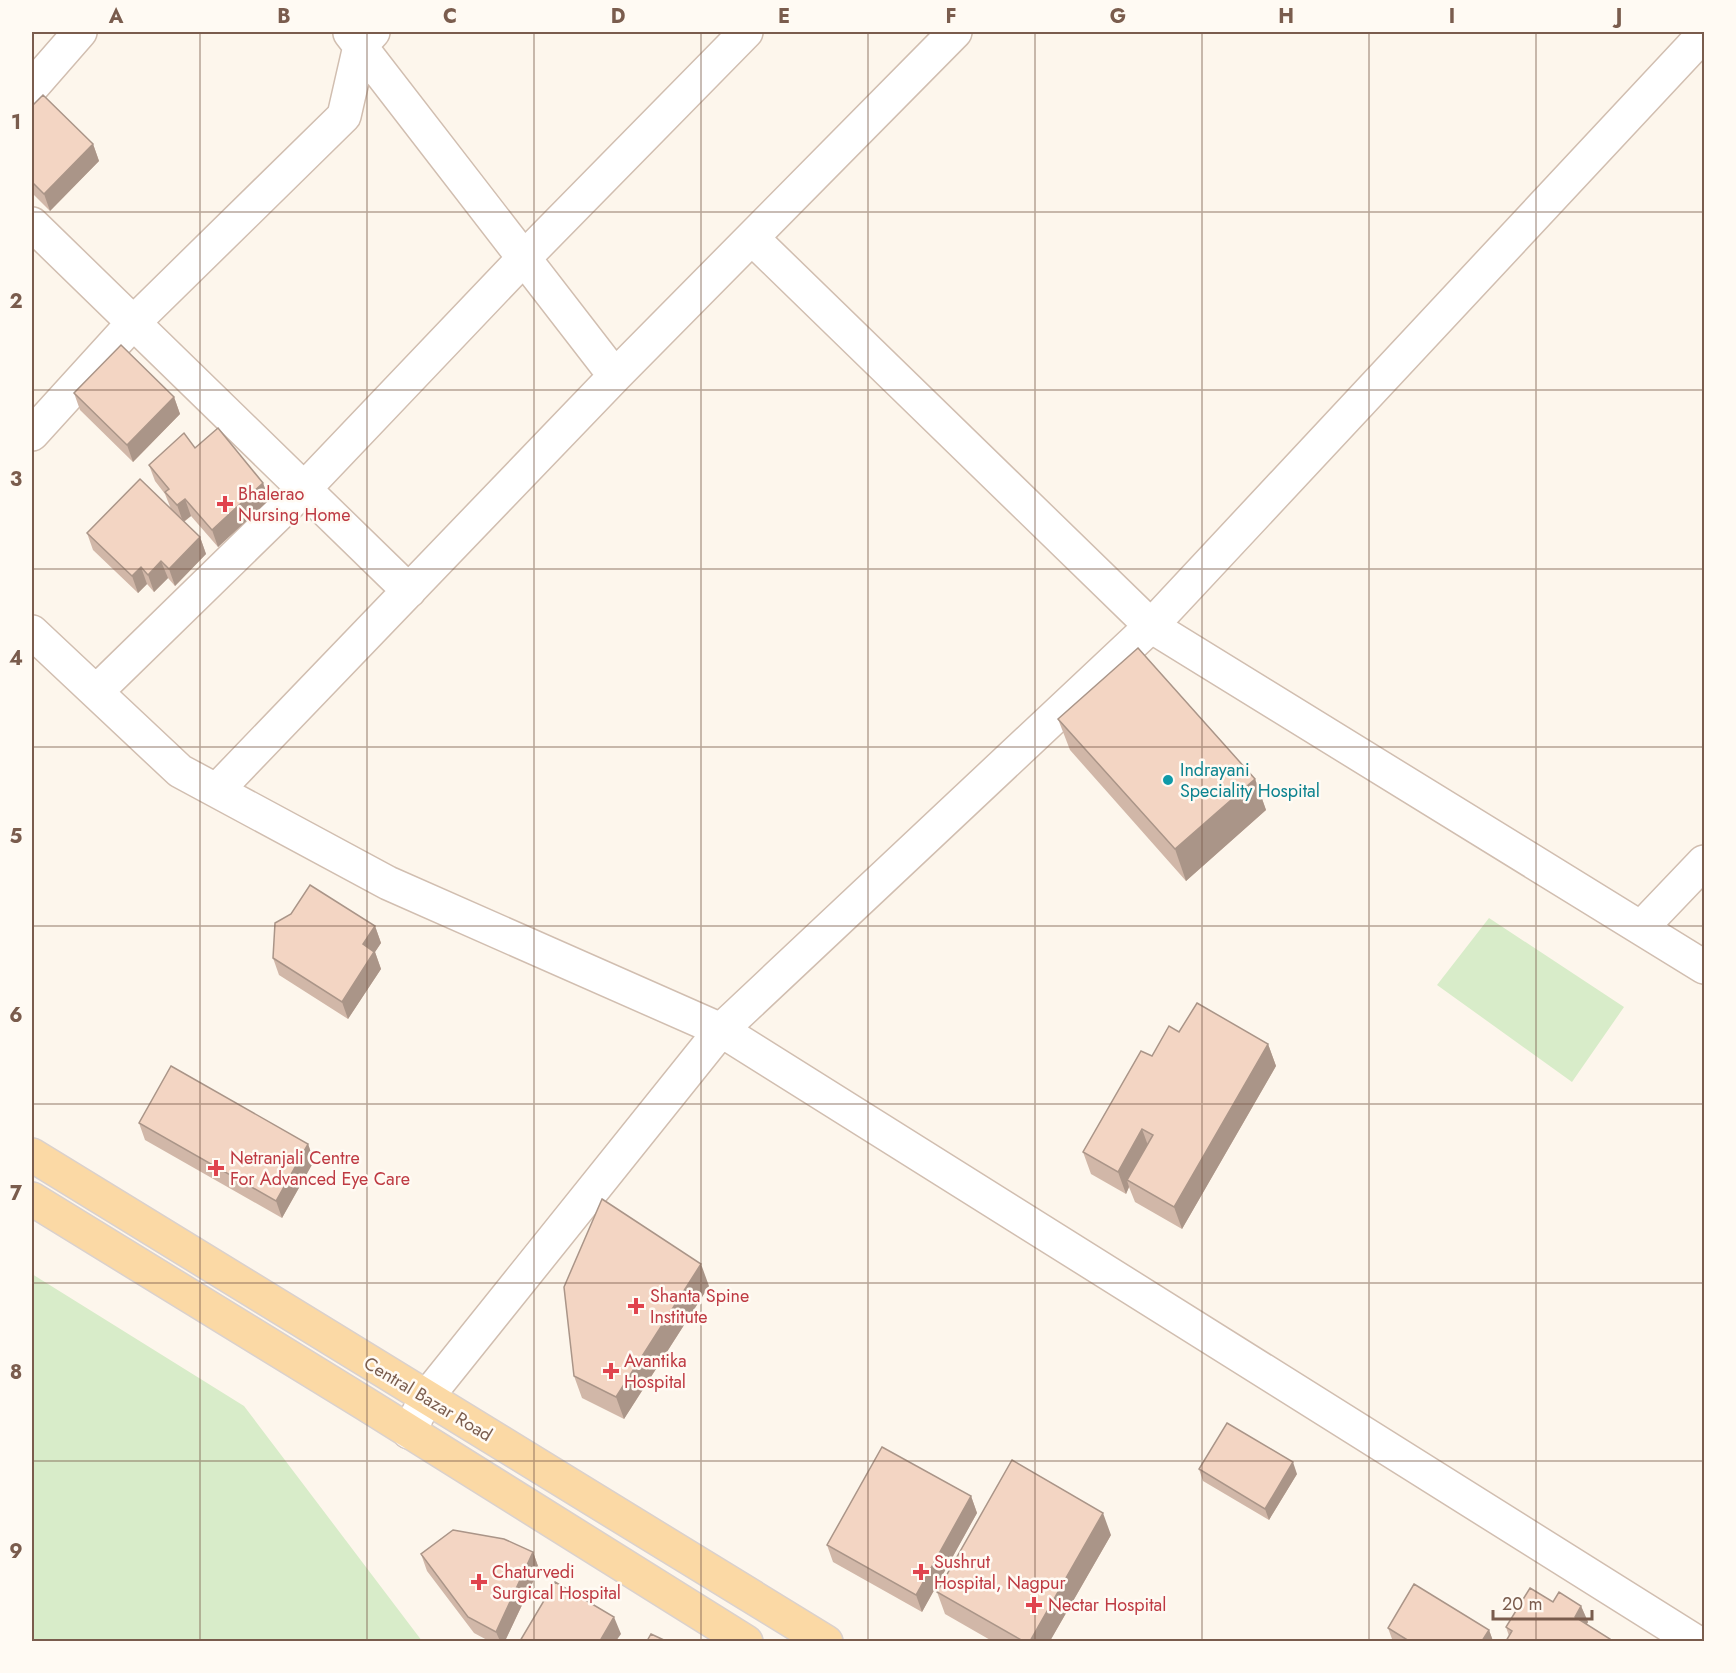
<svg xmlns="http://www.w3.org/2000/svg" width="1736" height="1673" font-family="Jost,sans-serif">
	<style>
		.grass { fill: #d8ecc9 }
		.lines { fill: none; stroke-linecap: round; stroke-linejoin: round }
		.minor-casing { stroke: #d1beb0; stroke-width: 36 }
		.major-casing { stroke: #dad1cd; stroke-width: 36 }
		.minor { stroke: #fff; stroke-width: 33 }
		.major { stroke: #fbd9a5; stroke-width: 33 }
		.wall { fill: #d1b7a8 }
		.shaded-wall { fill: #aa9588 }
		.building { fill: #f3d5c3; stroke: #aa9588; stroke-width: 1.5 }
		.grid { fill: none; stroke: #7a5c4d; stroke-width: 1.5; stroke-opacity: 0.55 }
		.health-dot { fill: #e0444e; stroke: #fffaf3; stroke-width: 2 }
		.culture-dot { fill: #0f9aa8; stroke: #fffaf3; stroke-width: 2 }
		.labels { text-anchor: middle; stroke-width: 5; stroke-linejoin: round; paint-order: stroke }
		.health-label { font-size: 18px; fill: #be3a42; stroke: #fffaf3; text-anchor: start }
		.culture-label { font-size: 18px; fill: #0d838f; stroke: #fffaf3; text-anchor: start }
		.street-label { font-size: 18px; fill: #7a5c4d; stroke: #fffaf3 }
		.neatline { fill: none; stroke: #7a5c4d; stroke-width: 2 }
		.grid-label { font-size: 20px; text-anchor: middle; font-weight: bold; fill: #7a5c4d }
	</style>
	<rect width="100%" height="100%" fill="#fdf6ec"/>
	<!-- grass -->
	<path class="grass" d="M1489,918L1624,1007L1572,1082L1437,985Z
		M32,1274L244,1406L422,1641H32Z"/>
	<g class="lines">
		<!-- minor casing -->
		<g class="minor-casing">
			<path id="minor" d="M350,33L615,376
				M32,87L80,32
				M32,224L409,591
				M752,238L1151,626L1704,967
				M32,434L133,323L344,116L360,46L373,32
				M32,632L180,771L388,883L721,1030L1696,1642
				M96,692L304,489L524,258L746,32
				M217,790L615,376L955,32
				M1641,928L1704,862
				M409,1432L426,1398L721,1030L1151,626L1704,34"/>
		</g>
		<!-- major casing -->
		<g class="major-casing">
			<path id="major" d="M32,1155L826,1642
				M32,1199L364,1403L746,1642"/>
		</g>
		<!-- minor -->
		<use href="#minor" class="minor"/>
		<!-- major -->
		<use href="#major" class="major"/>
	</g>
	<!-- wall -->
	<path class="wall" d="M32,106L93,144L99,161L50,211L32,193Z
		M74,393L174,397L180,414L133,462L80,410Z
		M195,448L263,483L269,500L218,547L191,516L184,522L200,537L206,554L175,586L168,578L154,592L147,584L138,593L93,550L87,533L171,509L165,494L155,481L149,465Z
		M1058,719L1255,779L1266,810L1186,881L1070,750Z
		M375,926L381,943L375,952L381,969L348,1019L279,975L273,958Z
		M1179,1032L1268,1044L1276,1066L1182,1229L1135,1202L1129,1187L1126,1194L1091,1174L1083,1152L1152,1056Z
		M139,1123L308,1144L314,1161L282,1218L145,1140Z
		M709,1286L624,1419L582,1398L574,1376Z
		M1199,1469L1297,1474L1269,1520L1203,1481Z
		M971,1496L977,1513L922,1612L833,1562L827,1545Z
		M1111,1535L1050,1641H992L945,1614L937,1592Z
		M533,1552L539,1569L505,1641H489L474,1633L427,1571L421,1554Z
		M1553,1602L1581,1606L1588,1622L1586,1625L1610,1639L1611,1641H1506L1509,1636L1506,1627Z
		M1388,1628L1489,1630L1493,1641H1395L1392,1639Z"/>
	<!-- shaded-wall -->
	<path class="shaded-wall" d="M93,144L99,161L50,211L44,194Z
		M174,397L180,414L133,462L127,445Z
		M263,483L269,500L218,547L212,530Z
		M185,499L191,516L183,522L177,505Z
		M200,537L206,554L175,586L169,569Z
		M161,561L168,578L154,592L148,575Z
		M141,567L147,584L138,593L132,576Z
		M1255,779L1266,810L1186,881L1175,849Z
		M375,926L381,943L375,952L381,969L348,1019L342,1002L363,944Z
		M1268,1044L1276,1066L1182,1229L1174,1207Z
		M1142,1129L1150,1151L1127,1180L1129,1187L1126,1194L1118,1172Z
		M308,1144L314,1161L282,1218L276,1201Z
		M701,1264L709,1286L624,1419L616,1397Z
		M1293,1462L1297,1474L1269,1520L1265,1509Z
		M971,1496L977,1513L922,1612L916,1595Z
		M1103,1513L1111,1535L1050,1641H1030Z
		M533,1552L539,1569L505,1641H500L496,1632Z
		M1581,1606L1588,1622L1581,1634L1575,1617Z
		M614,1617L621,1634L616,1641H600Z
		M1489,1630L1493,1641H1482Z"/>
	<!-- building -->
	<path class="building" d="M43,95L93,144L44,194L32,182V106Z
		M121,345L174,397L127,445L74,393Z
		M218,428L263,483L212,530L185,499L177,505L165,492L169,489L149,465L184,433L195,448Z
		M140,479L200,537L169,569L161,561L148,575L141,567L132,576L87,533Z
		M1138,648L1255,779L1175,849L1058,719Z
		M310,885L375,926L363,944L374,952L342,1002L273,958L275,923L291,914Z
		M1197,1003L1268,1044L1174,1207L1127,1180L1153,1135L1142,1129L1118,1172L1083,1152L1141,1051L1152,1056L1169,1026L1179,1032Z
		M171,1066L308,1144L276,1201L139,1123Z
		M602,1199L701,1264L616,1397L574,1376L564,1287Z
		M1227,1423L1293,1462L1265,1509L1199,1469Z
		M882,1447L971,1496L916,1595L827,1545Z
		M1012,1460L1103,1513L1030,1641H1023L937,1592Z
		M453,1530L504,1539L533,1552L496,1632L468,1617L421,1554Z
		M555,1582L614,1617L600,1641H520Z
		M1414,1584L1489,1630L1482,1641H1409L1388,1628Z
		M1530,1588L1553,1602L1559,1592L1581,1606L1575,1617L1610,1639L1609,1641H1506L1512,1631L1506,1627Z
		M651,1634L666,1641H647Z"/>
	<!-- grid -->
	<path class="grid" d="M200,32V1642M367,32V1642M534,32V1642M701,32V1642M868,32V1642M1035,32V1642M1202,32V1642M1369,32V1642M1536,32V1642M32,212H1704M32,390H1704M32,569H1704M32,747H1704M32,926H1704M32,1104H1704M32,1283H1704M32,1461H1704"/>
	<!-- markers -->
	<g class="health-dot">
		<path d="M222 495h6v6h6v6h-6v6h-6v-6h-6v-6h6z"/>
		<path d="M213 1159h6v6h6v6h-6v6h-6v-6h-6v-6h6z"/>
		<path d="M633 1297h6v6h6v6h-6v6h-6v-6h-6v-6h6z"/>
		<path d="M608 1362h6v6h6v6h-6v6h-6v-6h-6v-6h6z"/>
		<path d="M918 1563h6v6h6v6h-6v6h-6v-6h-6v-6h6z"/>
		<path d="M476 1573h6v6h6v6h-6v6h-6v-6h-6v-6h6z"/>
		<path d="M1031 1596h6v6h6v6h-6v6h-6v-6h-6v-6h6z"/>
	</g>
	<circle class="culture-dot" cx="1168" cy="780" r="6"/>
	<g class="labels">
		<!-- health labels -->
		<g class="health-label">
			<text x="238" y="500">Bhalerao<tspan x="238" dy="21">Nursing Home</tspan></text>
			<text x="230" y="1164">Netranjali Centre<tspan x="230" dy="21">For Advanced Eye Care</tspan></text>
			<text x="650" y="1302">Shanta Spine<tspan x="650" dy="21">Institute</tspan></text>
			<text x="624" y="1367">Avantika<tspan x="624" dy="21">Hospital</tspan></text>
			<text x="934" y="1568">Sushrut<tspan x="934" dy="21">Hospital, Nagpur</tspan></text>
			<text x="492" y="1578">Chaturvedi<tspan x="492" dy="21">Surgical Hospital</tspan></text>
			<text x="1048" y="1611">Nectar Hospital</text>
		</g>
		<!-- culture labels -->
		<g class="culture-label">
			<text x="1180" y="776">Indrayani<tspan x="1180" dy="21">Speciality Hospital</tspan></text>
		</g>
		<!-- street labels -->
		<g class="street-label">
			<text transform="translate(428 1399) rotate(31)" y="6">Central Bazar Road</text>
		</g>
	</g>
	<!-- border -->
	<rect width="1736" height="1673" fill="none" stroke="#fffaf3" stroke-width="66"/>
	<!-- scale -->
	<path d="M1493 1610v9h99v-9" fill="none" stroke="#7a5c4d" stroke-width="3"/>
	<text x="1502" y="1610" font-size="18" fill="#7a5c4d" stroke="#fffaf3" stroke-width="4.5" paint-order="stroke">20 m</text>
	<rect x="33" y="33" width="1670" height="1607" class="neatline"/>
	<g class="grid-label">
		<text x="116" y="23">A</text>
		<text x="284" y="23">B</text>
		<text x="450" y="23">C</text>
		<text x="618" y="23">D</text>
		<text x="784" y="23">E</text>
		<text x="951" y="23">F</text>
		<text x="1118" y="23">G</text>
		<text x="1286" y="23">H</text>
		<text x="1452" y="23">I</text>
		<text x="1619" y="23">J</text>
		<text x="16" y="129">1</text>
		<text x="16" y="308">2</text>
		<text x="16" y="486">3</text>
		<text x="16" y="665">4</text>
		<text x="16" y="843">5</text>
		<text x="16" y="1022">6</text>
		<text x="16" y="1200">7</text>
		<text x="16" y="1379">8</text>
		<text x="16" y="1558">9</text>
	</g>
</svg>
